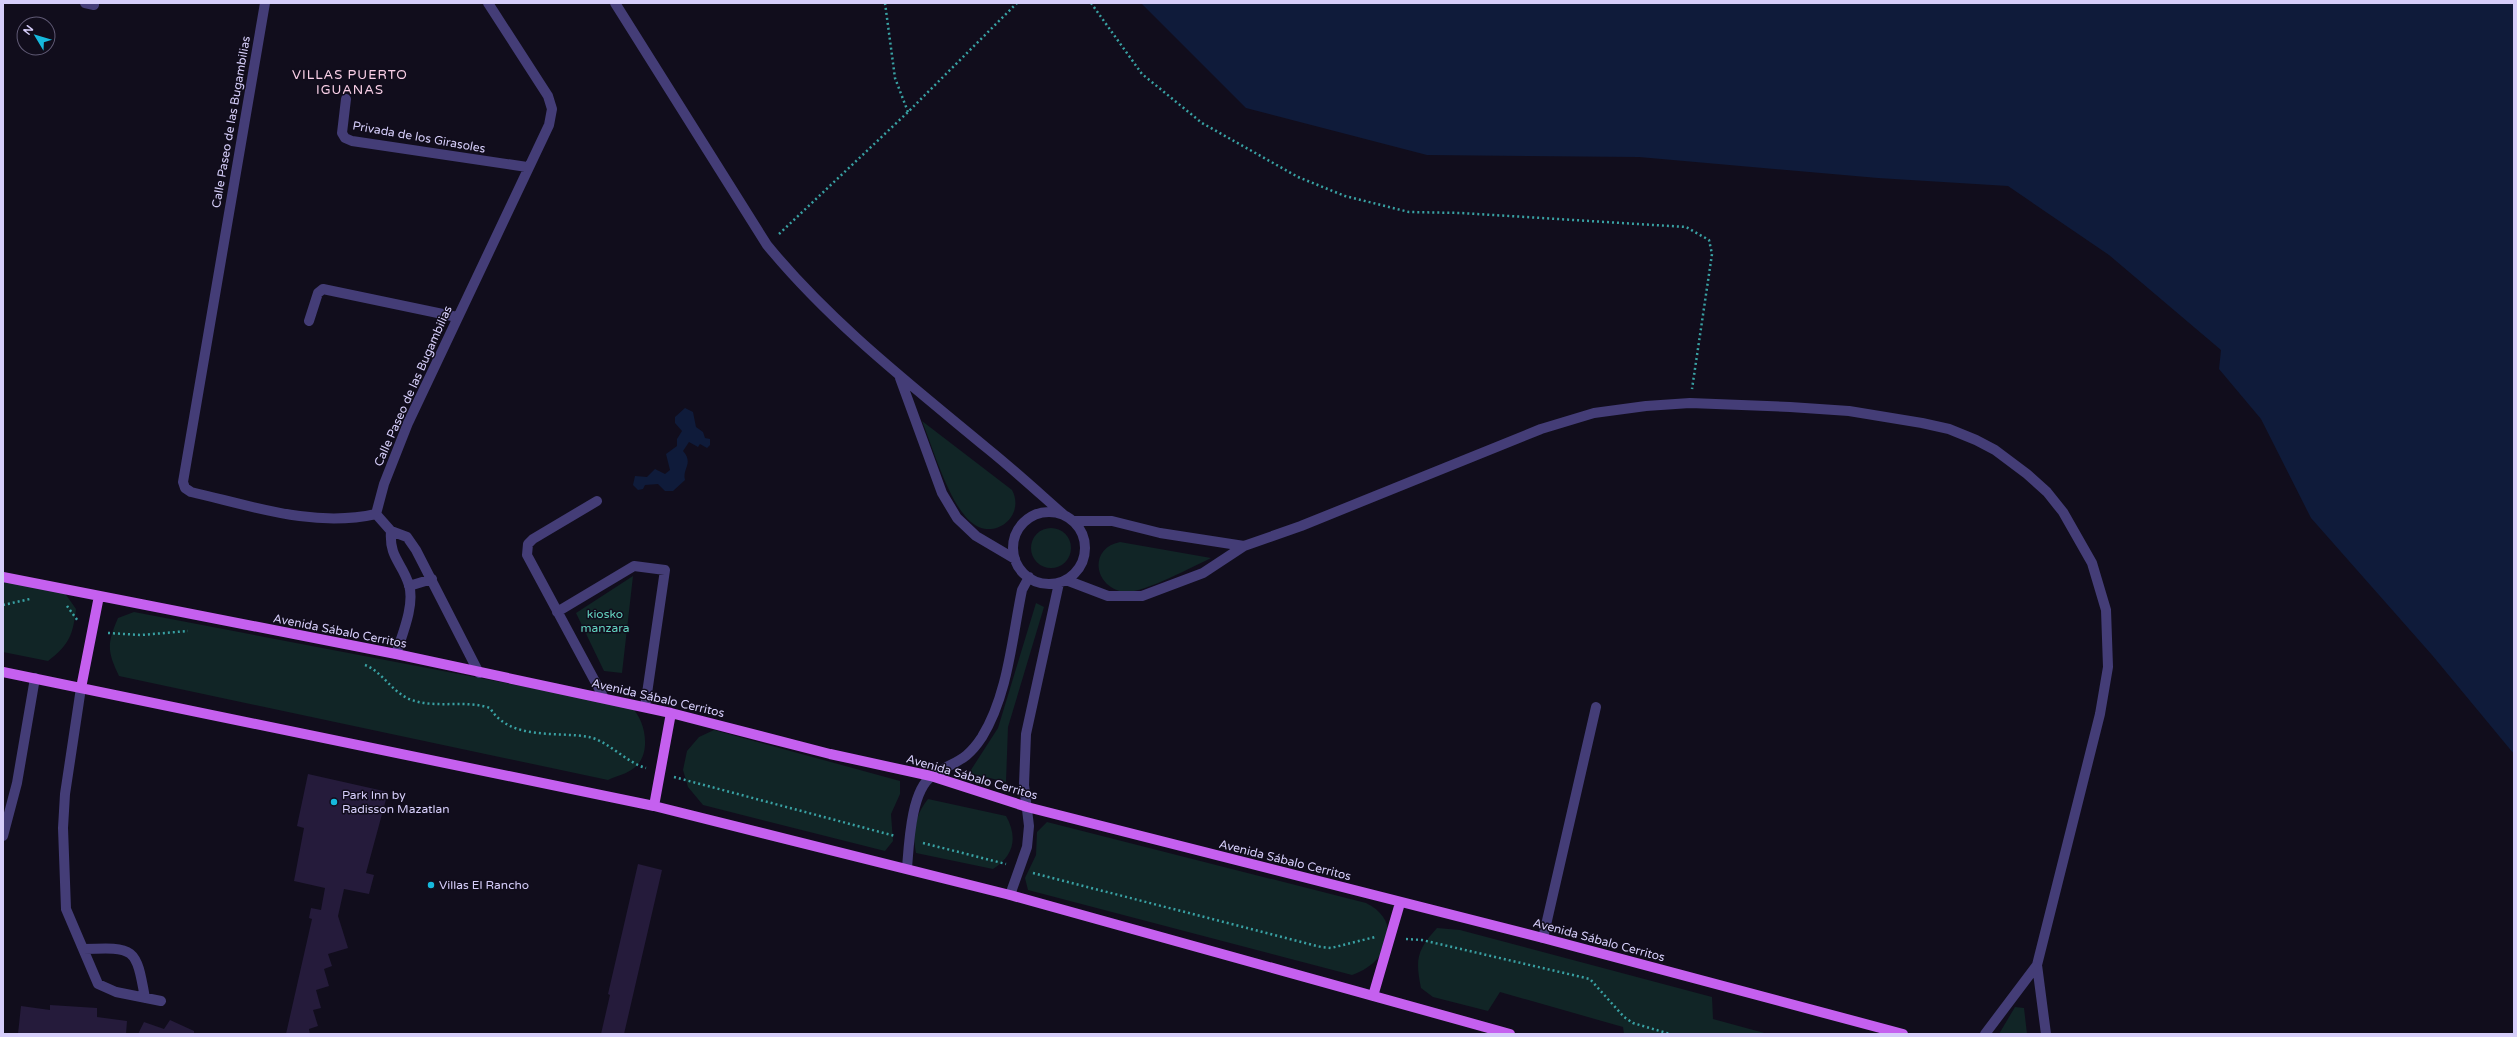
<svg xmlns="http://www.w3.org/2000/svg" width="2517" height="1037" font-family="'Varela Round',sans-serif">
	<style>
		.green { fill: #112526 }
		.water { fill: #0f1b3a }
		.building { fill: #251b3b }
		.lines { fill: none; stroke-linecap: round; stroke-linejoin: round }
		.path { stroke: #39a1a3; stroke-width: 2.5; stroke-dasharray: 2 3; stroke-linecap: butt }
		.minor { stroke: #443d77; stroke-width: 10 }
		.major { stroke: #c560ef; stroke-width: 10 }
		.poi-dot { fill: #16b9dd; stroke: #110d1c; stroke-width: 1.5 }
		.labels { text-anchor: middle; stroke-width: 3; stroke-linejoin: round; paint-order: stroke }
		.street-label { font-size: 12px; fill: #d6cefa; stroke: #110d1c }
		.park-label { font-size: 12px; fill: #62d2bf; stroke: #110d1c }
		.poi-label { font-size: 12px; fill: #d6cefa; stroke: #110d1c; text-anchor: start }
		.neighbourhood-label { font-size: 13px; letter-spacing: 1px; fill: #fad0e7; stroke: #110d1c }
	</style>
	<rect width="100%" height="100%" fill="#110d1c"/>
	<!-- green -->
	<path class="green" d="M922,421L1012,490C1026,516 994,542 971,522C949,504 933,448 922,421Z
		M1031 548a20 20 0 1 1 40 0a20 20 0 1 1-40 0Z
		M1120,542L1211,558C1194,566 1140,595 1123,592C1093,586 1089,548 1120,542Z
		M633,576L622,673L604,671L576,613Z
		M3,580L64,592L76,609C73,635 69,645 48,661L3,652Z
		M1036,603L1044,607L1008,727L1006,782L969,773L998,728Z
		M134,612L631,707C646,720 652,755 634,768C627,774 616,776 608,780L119,676C107,651 107,644 118,618Z
		M714,730L900,781V794L891,814L893,841L885,851L703,805L688,787L683,770L687,751L699,737Z
		M928,799L1006,816C1018,837 1014,856 993,869L916,853C912,833 915,815 928,799Z
		M1047,822L1366,903C1405,922 1388,963 1352,975L1028,890L1025,878L1036,855L1037,832Z
		M1437,928L1460,930L1712,997L1713,1019L1768,1034H1624L1623,1027L1500,992L1488,1011L1433,997L1421,988C1415,959 1417,950 1437,928Z
		M2015,1007L2024,1008L2027,1034H1999Z"/>
	<!-- water -->
	<path class="water" d="M1141,3H2514V754L2432,655L2311,518L2261,419L2219,369L2221,350L2109,255L2008,186L1878,178L1639,157L1427,155L1246,108Z
		M685,408L693,412L696,427L703,432L705,438L710,439V445L707,448L700,444L698,447L689,442L683,451C694,463 682,469 685,480L673,491H665L658,484L645,485L643,489L638,490L633,485L635,476L647,477L655,469L665,474L670,470L666,454L677,446V439L682,431L675,423V417Z"/>
	<!-- building -->
	<path class="building" d="M308,774L388,792L366,873L374,875L369,894L344,889L338,916L348,948L328,954L332,966L324,969L329,986L316,990L321,1008L313,1010L318,1026L309,1029L310,1034H286L312,919L309,918L311,908L321,910L325,888L294,881L304,828L297,826Z
		M638,864L662,870L624,1034H601L610,995L608,994Z
		M50,1005L97,1008V1017L127,1021L126,1034H18L21,1006L50,1010Z
		M170,1020L194,1031V1034H138L144,1022L164,1029Z"/>
	<g class="lines">
		<!-- path -->
		<path class="path" d="M885,3L895,78L908,112
			M1091,3L1142,74L1202,123L1298,177L1345,196L1409,212L1461,213L1686,227L1709,240L1712,254L1692,389
			M779,234L908,112L1017,3
			M3,605L30,599
			M67,606L78,621
			M108,633L141,635L188,631
			M365,665C381,671 391,690 407,698C432,710 464,699 490,708C510,741 557,731 589,737C608,741 627,763 646,768
			M674,777L895,836
			M923,843L1006,864
			M1033,873L1321,947L1331,948L1375,937
			M1406,939L1422,940L1590,979L1624,1017L1633,1023L1670,1034"/>
		<!-- minor -->
		<path class="minor" d="M85,3L94,5V3
			M265,3L183,482L185,488L191,492C252,506 314,528 376,514
			M615,3L767,245C831,323 911,385 988,449C1014,470 1039,493 1064,515
			M346,99L342,133L345,138L352,141L527,167
			M309,321L318,293L323,289L457,317
			M900,378L942,493L957,518L976,536L1015,559
			M597,501L533,539L528,544L527,555L604,698
			M1013 548a36 36 0 1 1 72 0a36 36 0 1 1-72 0Z
			M376,514L384,484L408,423L549,125L552,109L548,96L488,3
			M376,514L391,531L407,537L416,550L479,673
			M1074,521H1112L1160,533L1244,546
			M391,531C389,558 402,562 409,585C415,605 402,635 396,654
			M1066,580L1108,596H1142L1203,573L1244,546L1301,526L1541,429L1594,413L1646,406L1690,403L1790,407L1849,411L1922,423L1949,429L1976,440L1995,450L2027,474L2047,492L2063,512L2092,563L2106,610L2108,667L2100,714L2037,965L2046,1034
			M409,586L432,579
			M557,612L634,566L665,570L645,707
			M81,688L65,794L63,828L66,909L98,984L116,992L161,1001
			M3,836L17,783L35,678
			M907,868C909,844 911,790 932,776C955,760 965,763 982,737C1008,695 1012,638 1022,590L1029,577
			M1010,895L1027,847L1029,826L1024,785L1026,734L1059,583
			M1543,938L1596,707
			M83,949C135,947 136,947 145,998
			M1985,1034L2037,965"/>
		<!-- major -->
		<path class="major" d="M3,577L396,654L671,713L830,754L931,776L1027,807L1543,938L1903,1034
			M3,672L654,806L1010,895L1510,1034
			M81,688L99,596
			M654,806L671,713
			M1373,996L1400,903"/>
	</g>
	<!-- markers -->
	<g class="poi-dot">
		<circle cx="334" cy="802" r="4"/>
		<circle cx="431" cy="885" r="4"/>
	</g>
	<g class="labels">
		<!-- street labels -->
		<g class="street-label">
			<text transform="translate(231 122) rotate(-80)" y="4">Calle Paseo de las Bugambilias</text>
			<text transform="translate(419 137) rotate(10)" y="4">Privada de los Girasoles</text>
			<text transform="translate(413 386) rotate(-66)" y="4">Calle Paseo de las Bugambilias</text>
			<text transform="translate(340 631) rotate(11)" y="4">Avenida Sábalo Cerritos</text>
			<text transform="translate(658 698) rotate(13)" y="4">Avenida Sábalo Cerritos</text>
			<text transform="translate(972 777) rotate(16)" y="4">Avenida Sábalo Cerritos</text>
			<text transform="translate(1285 860) rotate(14)" y="4">Avenida Sábalo Cerritos</text>
			<text transform="translate(1599 940) rotate(15)" y="4">Avenida Sábalo Cerritos</text>
		</g>
		<!-- park labels -->
		<g class="park-label">
			<text x="605" y="618">kiosko<tspan x="605" dy="14">manzara</tspan></text>
		</g>
		<!-- poi labels -->
		<g class="poi-label">
			<text x="342" y="799">Park Inn by<tspan x="342" dy="14">Radisson Mazatlan</tspan></text>
			<text x="439" y="889">Villas El Rancho</text>
		</g>
		<!-- neighbourhood labels -->
		<g class="neighbourhood-label">
			<text x="350" y="79">VILLAS PUERTO<tspan x="350" dy="15">IGUANAS</tspan></text>
		</g>
	</g>
	<!-- border -->
	<rect width="2517" height="1037" fill="none" stroke="#d6cefa" stroke-width="8"/>
	<!-- north arrow -->
	<g transform="translate(36 36) rotate(308)"><circle r="19" fill="#110d1c" stroke="#605a75"/>
	<path d="M0-3L7 15L0 10L-7 15Z" fill="#16b9dd"/>
	<text y="-6" font-size="11" font-weight="bold" text-anchor="middle" fill="#d6cefa">N</text>
	</g>
</svg>
